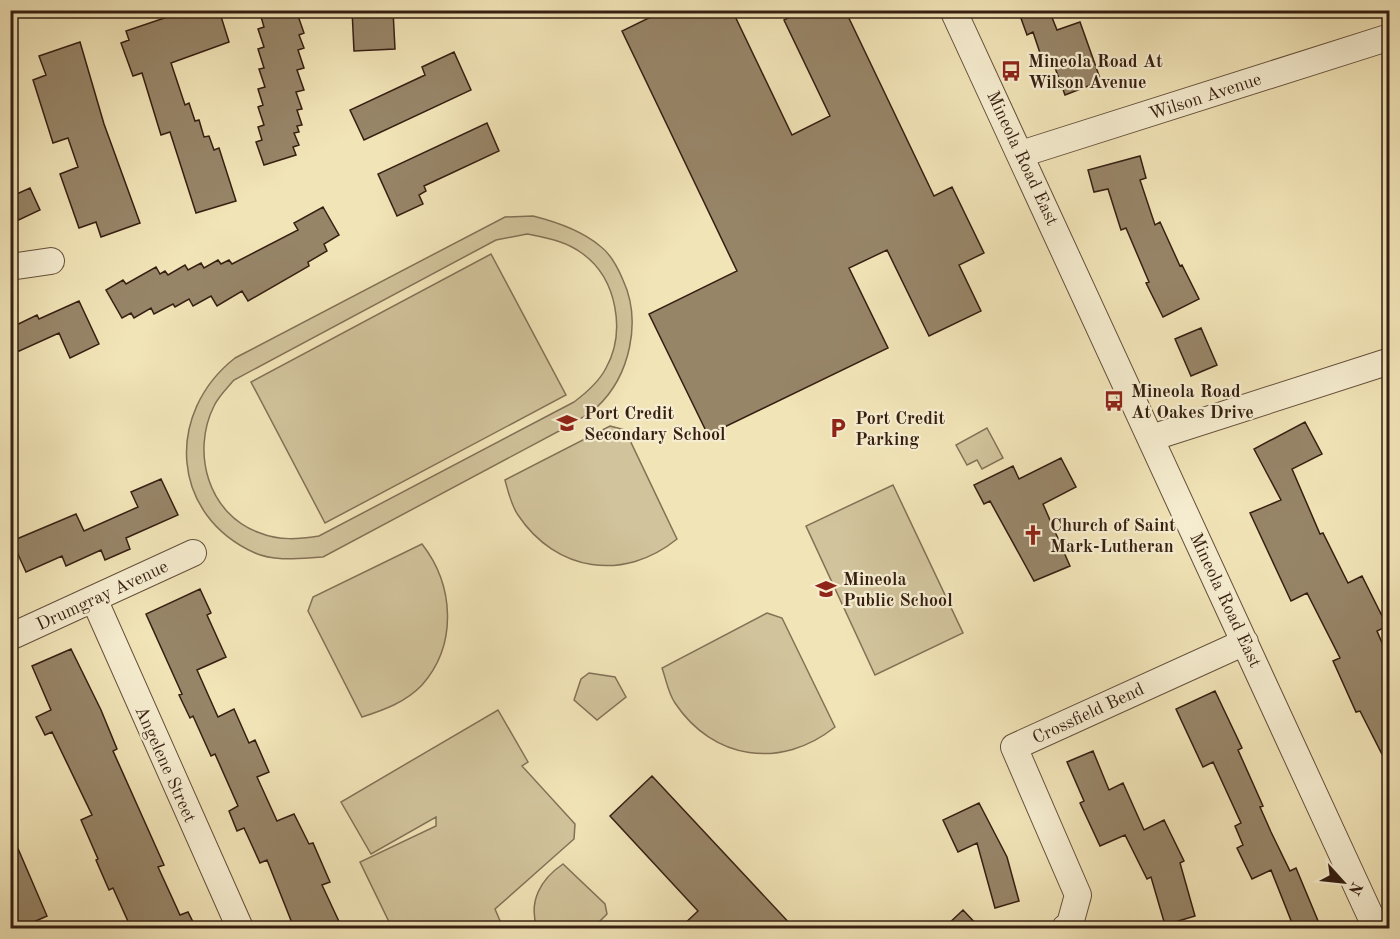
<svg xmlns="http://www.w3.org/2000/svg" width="1400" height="939" font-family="'Old Standard TT',serif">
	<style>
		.green { fill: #d1c39b; stroke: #847156; stroke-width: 1.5; fill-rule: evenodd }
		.building { fill: #978568; stroke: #361f12; stroke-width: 1.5 }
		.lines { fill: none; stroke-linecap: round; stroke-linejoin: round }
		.minor-casing { stroke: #65503b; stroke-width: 28 }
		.minor { stroke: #f6edd0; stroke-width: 26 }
		.labels { text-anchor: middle; stroke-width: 4.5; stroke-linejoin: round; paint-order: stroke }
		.poi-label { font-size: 18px; font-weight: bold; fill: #361f12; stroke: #f6edd0; text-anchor: start }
		.street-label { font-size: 18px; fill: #361f12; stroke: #f6edd0 }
	</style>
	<rect width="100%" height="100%" fill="#f1e4b7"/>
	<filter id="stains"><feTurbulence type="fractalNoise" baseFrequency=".00333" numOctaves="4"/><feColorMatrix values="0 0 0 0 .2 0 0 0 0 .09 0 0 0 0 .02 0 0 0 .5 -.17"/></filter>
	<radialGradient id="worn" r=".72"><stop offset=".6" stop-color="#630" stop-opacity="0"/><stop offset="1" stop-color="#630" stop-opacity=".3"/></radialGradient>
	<!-- green -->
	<path class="green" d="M533,216C557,222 581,230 600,246C611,254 618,268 623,280C642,321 630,376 597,407C590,413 581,418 574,423L323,557C302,558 275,562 255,553C170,515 165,413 235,358L505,217ZM527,234C547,238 566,241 583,254C617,279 626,332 606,368C599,382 586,393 574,402L319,536C299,539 280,541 260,533C208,515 191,452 214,406C218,397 227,388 234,380L496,240Z
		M491,254L566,395L325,523L251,382Z
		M610,426L625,430L677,539C624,582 556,572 518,515C511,505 508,491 505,480Z
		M987,428L1003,458L982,469L977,460L967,465L956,445Z
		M893,485L963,633L875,675L806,526Z
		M422,544C454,585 458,644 422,685C406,702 384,710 362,717L308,611L313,597Z
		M767,613L782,618L835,727C781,770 713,760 675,703C668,693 666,679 662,668Z
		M589,673L615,677L626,697L597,720L574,700L581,679Z
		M498,710L528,762L522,766L575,824L574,839L495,909L503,928H392L360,862L436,826V817L371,854L341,802Z
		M563,864L605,904L607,914L593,928H537C528,901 541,879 563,864Z"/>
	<!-- building -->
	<path class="building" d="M188,10H219L229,42L171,63L185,105L189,103L195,121L199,120L204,137L209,136L214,150L219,148L236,201L196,213L170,132L161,135L142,73L133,76L121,43L129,40L126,31Z
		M259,10H296L304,33L299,35L304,48L298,50L304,68L297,70L304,90L296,92L302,109L297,110L302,125L297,126L299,132L294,133L299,145L293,147L296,155L264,165L256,142L262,140L258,127L264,125L258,107L263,105L258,89L265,87L259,69L264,68L258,49L264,47L258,29L264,27Z
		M352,10H393L395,49L354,51Z
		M665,10H732L792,135L830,116L784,20L788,18L785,10H845L934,196L952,187L984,253L959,265L981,311L929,336L887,250L849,268L888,348L708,435L649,314L737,271L622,31Z
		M1018,10H1049L1057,30L1080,22L1101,81L1065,95L1054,65L1045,68L1033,32L1027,35Z
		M80,42L104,124L140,223L101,237L96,222L79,228L60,174L78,167L68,138L53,143L33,80L46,75L39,56Z
		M454,52L471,90L364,140L350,110L425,75L422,67Z
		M487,123L499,151L424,186L426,191L419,195L423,204L397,216L378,174Z
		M1140,156L1146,178L1140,180L1155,225L1160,222L1180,266L1182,265L1199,299L1163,317L1146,283L1149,282L1126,228L1121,230L1108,189L1094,192L1088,170Z
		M30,188L40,210L10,224V197Z
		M323,207L339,235L324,244L327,251L308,262L309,266L248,301L242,291L217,306L211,296L193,306L189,299L175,307L173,304L154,314L151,308L134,318L131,313L122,318L106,290L123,280L126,284L156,267L160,274L165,271L168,275L185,265L188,270L201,263L204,268L218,260L221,264L229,260L232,264L298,230L294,223Z
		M79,301L99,344L70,358L59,333L17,352L10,338V328L37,315L39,319Z
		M1201,328L1217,365L1191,376L1175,339Z
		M1305,422L1322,454L1292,469L1320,534L1323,533L1348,583L1362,576L1387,626L1377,631L1389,659V768L1360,711L1356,712L1333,661L1340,658L1307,593L1291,601L1250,513L1281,500L1254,449Z
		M1061,458L1076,487L1043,504L1070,566L1034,581L990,501L984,504L974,485L1013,466L1019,479Z
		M161,479L178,515L126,538L130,549L105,560L101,550L66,566L62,556L26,572L12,541L76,514L84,531L138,507L131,492Z
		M200,589L211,613L207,615L226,657L197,670L218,717L234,709L249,743L255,740L269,772L257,777L277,821L294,814L309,844L313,843L330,882L322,885L342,928H294L267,860L260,863L244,828L237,831L229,811L238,806L215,754L211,756L193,716L190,718L179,695L182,694L146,614Z
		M71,649L101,710L117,749L113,751L164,865L158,867L180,915L188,912L196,928H131L113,888L109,890L96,860L98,859L81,820L92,815L52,732L45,735L36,717L51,710L32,666Z
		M1215,691L1242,748L1238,750L1263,806L1260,807L1271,832L1290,871L1296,868L1321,928H1294L1271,870L1252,879L1237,848L1243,845L1235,826L1241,823L1213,762L1203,767L1176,709Z
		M1093,751L1109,790L1123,783L1144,830L1164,820L1184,861L1180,863L1195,916L1165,925L1151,877L1147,879L1125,835L1100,846L1080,803L1084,801L1067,762Z
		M652,776L794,928H680L698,911L610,816Z
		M979,803L1007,857L1019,901L995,908L977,843L958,852L943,820Z
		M10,830L47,916L20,928L10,908Z
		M963,910L980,928H944Z"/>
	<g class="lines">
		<!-- minor casing -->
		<g class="minor-casing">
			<path id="minor" d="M953,10L1376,928
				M1021,154L1390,37
				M10,267L51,261
				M1151,438L1390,361
				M94,599L240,928
				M10,637L193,553
				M1065,928L1070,924L1078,895L1014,747L1245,642"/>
		</g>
		<!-- minor -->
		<use href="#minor" class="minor"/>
	</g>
	<!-- icons -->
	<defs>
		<g id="bus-bare" transform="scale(1.62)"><path d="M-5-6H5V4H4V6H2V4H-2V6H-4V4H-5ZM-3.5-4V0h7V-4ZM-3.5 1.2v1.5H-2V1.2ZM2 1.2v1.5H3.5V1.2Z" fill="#8f2418" stroke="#f6edd0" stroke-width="2.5" paint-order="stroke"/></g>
		<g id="school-bare" transform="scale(1.62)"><path d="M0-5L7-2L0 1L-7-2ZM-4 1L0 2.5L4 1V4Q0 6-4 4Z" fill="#8f2418" stroke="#f6edd0" stroke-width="2.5" paint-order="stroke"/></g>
		<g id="parking-bare" transform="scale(1.62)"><path d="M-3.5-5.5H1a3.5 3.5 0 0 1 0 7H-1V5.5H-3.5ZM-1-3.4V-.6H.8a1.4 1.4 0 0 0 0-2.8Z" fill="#8f2418" stroke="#f6edd0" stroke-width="2.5" paint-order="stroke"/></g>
		<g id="church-bare" transform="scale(1.62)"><path d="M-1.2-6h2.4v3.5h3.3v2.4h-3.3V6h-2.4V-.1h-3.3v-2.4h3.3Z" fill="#8f2418" stroke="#f6edd0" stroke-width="2.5" paint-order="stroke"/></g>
	</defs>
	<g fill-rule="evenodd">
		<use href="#bus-bare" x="1011" y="71"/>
		<use href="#bus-bare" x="1114" y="401"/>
		<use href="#school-bare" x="567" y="423"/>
		<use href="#parking-bare" x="838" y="428"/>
		<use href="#church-bare" x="1033" y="535"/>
		<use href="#school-bare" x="826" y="589"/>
	</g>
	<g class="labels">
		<!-- poi labels -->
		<g class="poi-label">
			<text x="1028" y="67">Mineola Road At<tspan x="1028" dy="21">Wilson Avenue</tspan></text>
			<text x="1131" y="397">Mineola Road<tspan x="1131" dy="21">At Oakes Drive</tspan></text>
			<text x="584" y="419">Port Credit<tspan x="584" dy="21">Secondary School</tspan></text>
			<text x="855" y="424">Port Credit<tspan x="855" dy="21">Parking</tspan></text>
			<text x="1050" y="531">Church of Saint<tspan x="1050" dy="21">Mark-Lutheran</tspan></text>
			<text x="843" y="585">Mineola<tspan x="843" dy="21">Public School</tspan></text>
		</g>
		<!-- street labels -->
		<g class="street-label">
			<text transform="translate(1205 96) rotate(-18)" y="6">Wilson Avenue</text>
			<text transform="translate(1023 158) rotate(65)" y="6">Mineola Road East</text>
			<text transform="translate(102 595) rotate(-25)" y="6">Drumgray Avenue</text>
			<text transform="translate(1226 600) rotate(65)" y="6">Mineola Road East</text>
			<text transform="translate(1088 713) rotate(-25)" y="6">Crossfield Bend</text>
			<text transform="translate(166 764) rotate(66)" y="6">Angelene Street</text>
		</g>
	</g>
	<!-- margin -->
	<rect width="1400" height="939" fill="none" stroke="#f1e4b7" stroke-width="36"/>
	<rect x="12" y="12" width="1376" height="915" fill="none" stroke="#361f12" stroke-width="3"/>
	<rect x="18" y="18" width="1364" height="903" fill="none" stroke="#361f12" stroke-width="1.5"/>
	<!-- north arrow -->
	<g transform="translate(1343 882) rotate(117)" stroke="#f6edd0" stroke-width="4.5" paint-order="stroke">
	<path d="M0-4.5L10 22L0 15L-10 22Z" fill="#361f12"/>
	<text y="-9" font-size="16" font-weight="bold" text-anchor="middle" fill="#361f12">N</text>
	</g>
	<rect width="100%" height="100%" filter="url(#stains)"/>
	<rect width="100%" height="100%" fill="url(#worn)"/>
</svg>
